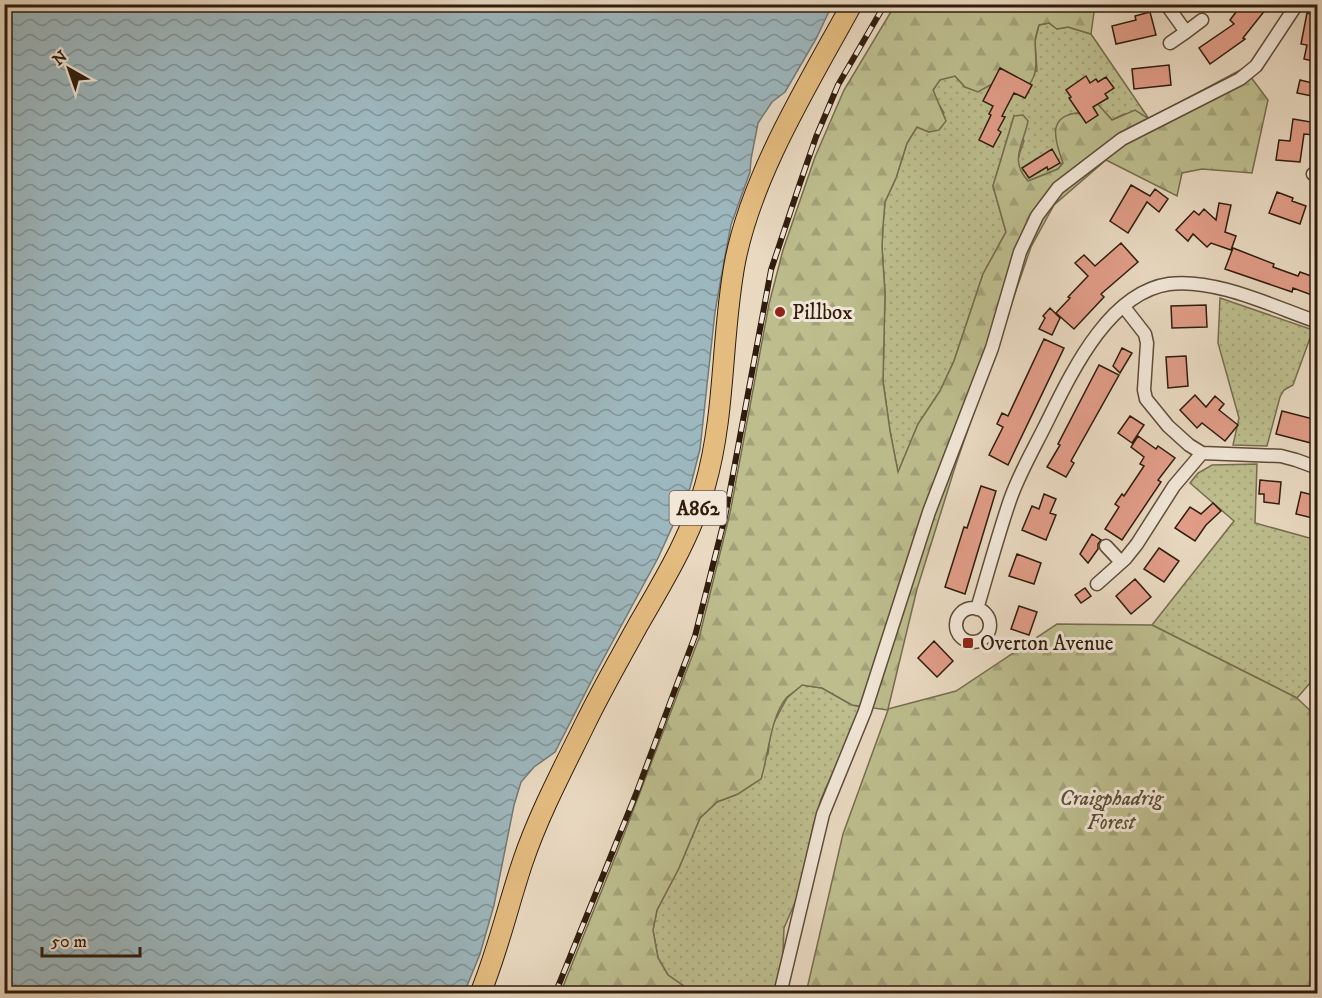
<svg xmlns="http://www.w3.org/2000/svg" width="1322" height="998" font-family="'IM FELL DW Pica',serif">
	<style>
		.grass { fill: url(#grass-dots); stroke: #766d4e; stroke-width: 1.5 }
		.forest { fill: url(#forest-firs); stroke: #766d4e; stroke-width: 1.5 }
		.water { fill: url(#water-waves); stroke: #717977; stroke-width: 1.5 }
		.building { fill: #e19c88; stroke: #301d0d; stroke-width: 1.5 }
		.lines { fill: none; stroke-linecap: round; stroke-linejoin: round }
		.street-casing { stroke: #5e4c3a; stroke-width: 15 }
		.primary-casing { stroke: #301d0d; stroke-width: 22 }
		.street { stroke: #f1e6d7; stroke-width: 12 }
		.primary { stroke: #e4bc80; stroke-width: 20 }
		.rail-casing { stroke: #301d0d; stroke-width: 6 }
		.rail { stroke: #f1e6d7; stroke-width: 4; stroke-dasharray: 11; stroke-linecap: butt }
		.poi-dot { fill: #8f2418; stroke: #f1e6d7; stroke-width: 2 }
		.labels { text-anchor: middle; stroke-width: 6; stroke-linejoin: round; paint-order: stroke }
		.shield { fill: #f1e6d7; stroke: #6a594a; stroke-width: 1.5 }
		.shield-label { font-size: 20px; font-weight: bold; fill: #301d0d }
		.poi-label { font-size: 21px; fill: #301d0d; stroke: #f1e6d7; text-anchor: start }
		.park-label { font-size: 21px; font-style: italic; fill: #5a4d34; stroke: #f1e6d7 }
	</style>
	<defs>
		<pattern id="grass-dots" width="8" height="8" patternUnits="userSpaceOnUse" patternTransform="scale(1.5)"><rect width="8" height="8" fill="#bdbd8e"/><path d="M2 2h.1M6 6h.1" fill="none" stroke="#a3a279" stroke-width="1.8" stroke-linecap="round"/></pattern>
		<pattern id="forest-firs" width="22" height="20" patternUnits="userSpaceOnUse" patternTransform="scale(1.5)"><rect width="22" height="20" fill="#bdbd8e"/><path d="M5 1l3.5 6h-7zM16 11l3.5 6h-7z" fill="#a3a279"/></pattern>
		<pattern id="water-waves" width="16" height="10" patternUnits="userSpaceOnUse" patternTransform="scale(1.5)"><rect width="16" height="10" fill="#9db7be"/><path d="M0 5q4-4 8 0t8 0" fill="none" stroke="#809499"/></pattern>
	</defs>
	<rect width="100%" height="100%" fill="#e9d9c1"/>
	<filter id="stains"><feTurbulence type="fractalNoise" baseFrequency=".00333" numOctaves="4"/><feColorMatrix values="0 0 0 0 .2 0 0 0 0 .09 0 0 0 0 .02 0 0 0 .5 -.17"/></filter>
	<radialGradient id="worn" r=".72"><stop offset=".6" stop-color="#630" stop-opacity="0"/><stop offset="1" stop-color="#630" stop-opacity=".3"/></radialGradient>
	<!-- grass -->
	<path class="grass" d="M1049,23L1057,29L1068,27L1091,34L1149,119L1124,114L1112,120L1095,102L1079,113L1070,114L1055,129L1063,162L1058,169L1028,181C1014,165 1017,159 1024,141L1014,116L993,186L1006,232L983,274L954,361L940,391L918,424L898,473L890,431L883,381L885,294L882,247L883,226L885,202L896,178L907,143L917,127L929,132L944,113L936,99L933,90L940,79L955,76L965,87L1001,85L1037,71L1035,41L1039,25Z
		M1220,298L1313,330L1293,385L1284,390L1280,397L1267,446L1233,445L1239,418L1218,343Z
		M1257,464L1255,523L1317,540V675L1297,698L1152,625L1234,521L1190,483L1198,473L1212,465Z
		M802,685L822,688L852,705L862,707L821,799L814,823L797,898L784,928L783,953L776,993H694L668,975L658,958L653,930L657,910L679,868L700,818L717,802L738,794L768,754L771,728L787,698Z"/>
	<!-- forest -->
	<path class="forest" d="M895,5H1095L1091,34L1068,27L1057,29L1049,23L1039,25C1037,31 1035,38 1035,44C1036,63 1039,75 1025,90L990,85L978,92L965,87L955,76L940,80L933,90L946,121L939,130L929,132L917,127L907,143L896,178L885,202L883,226L882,247L885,294L883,381L890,431L898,472L918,424L940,391L954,361L983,274L1006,232L993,186L1014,116L1023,115L1028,121C1023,146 1009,160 1028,181L1058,169L1063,163C1055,141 1046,115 1079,113L1084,106L1095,101L1112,120L1135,110L1149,119L1244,68L1268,100L1252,173L1202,169L1182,173L1177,196L1106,160L1054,205L1031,247L956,464L917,589L888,709L956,691L1057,624L1152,625L1297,698L1317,717V993H806L843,834L888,710L852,705L822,688L802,685C798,689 792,693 787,697C770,717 769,754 761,779L738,794L717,802L700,818L679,868L657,910L653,930L658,958L668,975L694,993L560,994L618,850L699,638L730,513L769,304L783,250L815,157L844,90Z"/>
	<!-- water -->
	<path class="water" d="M5,4L832,5L816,39L785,92L772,102L758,123L751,159L750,172L731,225L725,256L715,312L700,449L690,488L658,558L594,676L555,752L534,767L521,782L514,805L494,905L480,954L464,993H5Z"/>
	<!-- building -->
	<path class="building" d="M1242,4H1270L1243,38L1245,39L1210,64L1199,48L1234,24L1230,20Z
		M1150,12L1156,35L1116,44L1112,26L1136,20L1135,16Z
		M1307,13L1317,15V62L1304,59L1307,45L1301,44Z
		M1169,65L1171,85L1134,89L1132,69Z
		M1000,68L1032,85L1025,98L1014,93L1002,116L1005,117L998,130L1001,132L993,147L979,140L991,115L989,114L993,106L983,101Z
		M1086,76L1090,83L1096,79L1098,82L1106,77L1114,88L1105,94L1108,98L1093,107L1098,115L1086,123L1069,98L1071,97L1066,90Z
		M1300,80L1317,84V97L1297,93Z
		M1293,119L1317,123L1315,135L1304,134L1300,162L1276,160L1279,140L1290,141Z
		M1052,149L1060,163L1048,170L1047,167L1029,178L1022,168Z
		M1131,185L1150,196L1155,189L1168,199L1159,212L1147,202L1128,233L1110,221Z
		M1277,192L1293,198L1292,201L1306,206L1300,224L1269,213Z
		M1219,203L1231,205L1225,232L1236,236L1231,250L1211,243L1207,247L1193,234L1188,241L1176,230L1194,211L1199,215L1204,209L1216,220Z
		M1121,243L1138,262L1101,294L1104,297L1074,329L1056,313L1070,298L1068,297L1088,276L1075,263L1084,255L1095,266Z
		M1233,248L1274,264L1273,267L1298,276L1300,272L1317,278V297L1293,288L1292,292L1225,269Z
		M1206,305L1207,327L1172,328L1171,306Z
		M1050,308L1060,318L1052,335L1039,329L1045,318L1043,316Z
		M1044,339L1064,348L1008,465L989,455L1003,427L997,424L1002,413L1008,416Z
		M1122,348L1132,353L1120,373L1113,366Z
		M1186,356L1188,386L1168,388L1166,357Z
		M1099,365L1119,375L1071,461L1074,463L1066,477L1047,467L1060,445L1058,444Z
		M1195,395L1206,407L1215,396L1224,404L1219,410L1238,425L1225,441L1202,423L1197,428L1180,410Z
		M1282,411L1317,420L1311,443L1276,434Z
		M1130,416L1144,425L1132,443L1118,433Z
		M1138,436L1156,449L1158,446L1175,458L1158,480L1161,482L1122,540L1105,529L1119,507L1115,504L1122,494L1124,496L1144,466L1140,464L1144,457L1131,447Z
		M1260,480L1281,482L1279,504L1264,502V494H1259Z
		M981,486L996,491L965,594L945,587L964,527L967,528Z
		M1301,492L1317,496V519L1296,514Z
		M1044,494L1056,499L1050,513L1056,515L1046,540L1022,530L1032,506L1039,509Z
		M1213,503L1221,511L1206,525L1195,541L1175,528L1190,507L1201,514Z
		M1092,534L1101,540L1098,544V549L1088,563L1080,554Z
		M1159,548L1179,561L1164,582L1144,569Z
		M1017,554L1041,563L1034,584L1009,576Z
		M1135,579L1151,597L1131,614L1116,596Z
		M1085,588L1091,596L1081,603L1075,595Z
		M1019,606L1037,612L1029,635L1011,629Z
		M934,641L953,661L937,677L918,658Z"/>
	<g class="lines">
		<!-- street casing -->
		<g class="street-casing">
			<path id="street" d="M1166,4L1186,32L1170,43
				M1186,32L1202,20
				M1313,174L1318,175
				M1124,307L1145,334L1147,343L1144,390L1146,399L1168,426L1189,445L1202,453L1281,456L1296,460L1318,468
				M1106,546L1121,562
				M1097,584L1125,559L1137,544L1174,486L1202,453
				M956 625a17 17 0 1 1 34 0a17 17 0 1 1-34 0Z
				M977,609C988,572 998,535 1010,500C1019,474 1033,450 1045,426C1070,376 1107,293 1169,284C1216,278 1274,307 1318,322
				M780,994L823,814L865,711L929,512L992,348L1020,252L1037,216L1058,188L1122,139L1240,79L1256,66L1297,4"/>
		</g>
		<!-- primary casing -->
		<g class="primary-casing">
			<path id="primary" d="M480,994C498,951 508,905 523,861C539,814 563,769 585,724C601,691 620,658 638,625C664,580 691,536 705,486C726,413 721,336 735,262C752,174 809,83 852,4"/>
		</g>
		<!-- street -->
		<use href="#street" class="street"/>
		<!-- primary -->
		<use href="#primary" class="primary"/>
		<!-- rail casing -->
		<g class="rail-casing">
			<path id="rail" d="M555,994L636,794L695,636L725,517L771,270L799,186L816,137L838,85L885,4"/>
		</g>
		<!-- rail -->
		<use href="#rail" class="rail"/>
	</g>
	<!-- markers -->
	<g class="poi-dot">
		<circle cx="780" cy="312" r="6"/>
		<rect x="962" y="637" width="12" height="12" rx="3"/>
	</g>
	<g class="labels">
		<!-- shield labels -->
		<rect class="shield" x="669.5" y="491" width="57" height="34" rx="4.5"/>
		<g class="shield-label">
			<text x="698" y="515">A862</text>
		</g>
		<!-- poi labels -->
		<g class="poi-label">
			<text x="792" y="319">Pillbox</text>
			<text x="980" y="650">Overton Avenue</text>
		</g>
		<!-- park labels -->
		<g class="park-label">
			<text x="1111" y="805">Craigphadrig<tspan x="1111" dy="24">Forest</tspan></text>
		</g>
	</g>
	<!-- margin -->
	<rect width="1322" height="998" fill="none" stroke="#e9d9c1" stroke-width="24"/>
	<rect x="6" y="6" width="1310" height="986" fill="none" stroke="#301d0d" stroke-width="3"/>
	<rect x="12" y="12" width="1298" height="974" fill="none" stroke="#301d0d" stroke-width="1.5"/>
	<!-- north arrow -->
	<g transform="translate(69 69) rotate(320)" stroke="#f1e6d7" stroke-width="4.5" paint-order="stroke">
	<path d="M0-4.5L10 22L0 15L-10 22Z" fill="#301d0d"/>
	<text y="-9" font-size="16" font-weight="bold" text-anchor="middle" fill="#301d0d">N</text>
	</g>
	<!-- scale -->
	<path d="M42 947v9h98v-9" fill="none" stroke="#301d0d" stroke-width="3"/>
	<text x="51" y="947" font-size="18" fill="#301d0d" stroke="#f1e6d7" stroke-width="4.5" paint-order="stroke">50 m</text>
	<rect width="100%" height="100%" filter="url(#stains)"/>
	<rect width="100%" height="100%" fill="url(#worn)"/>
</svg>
